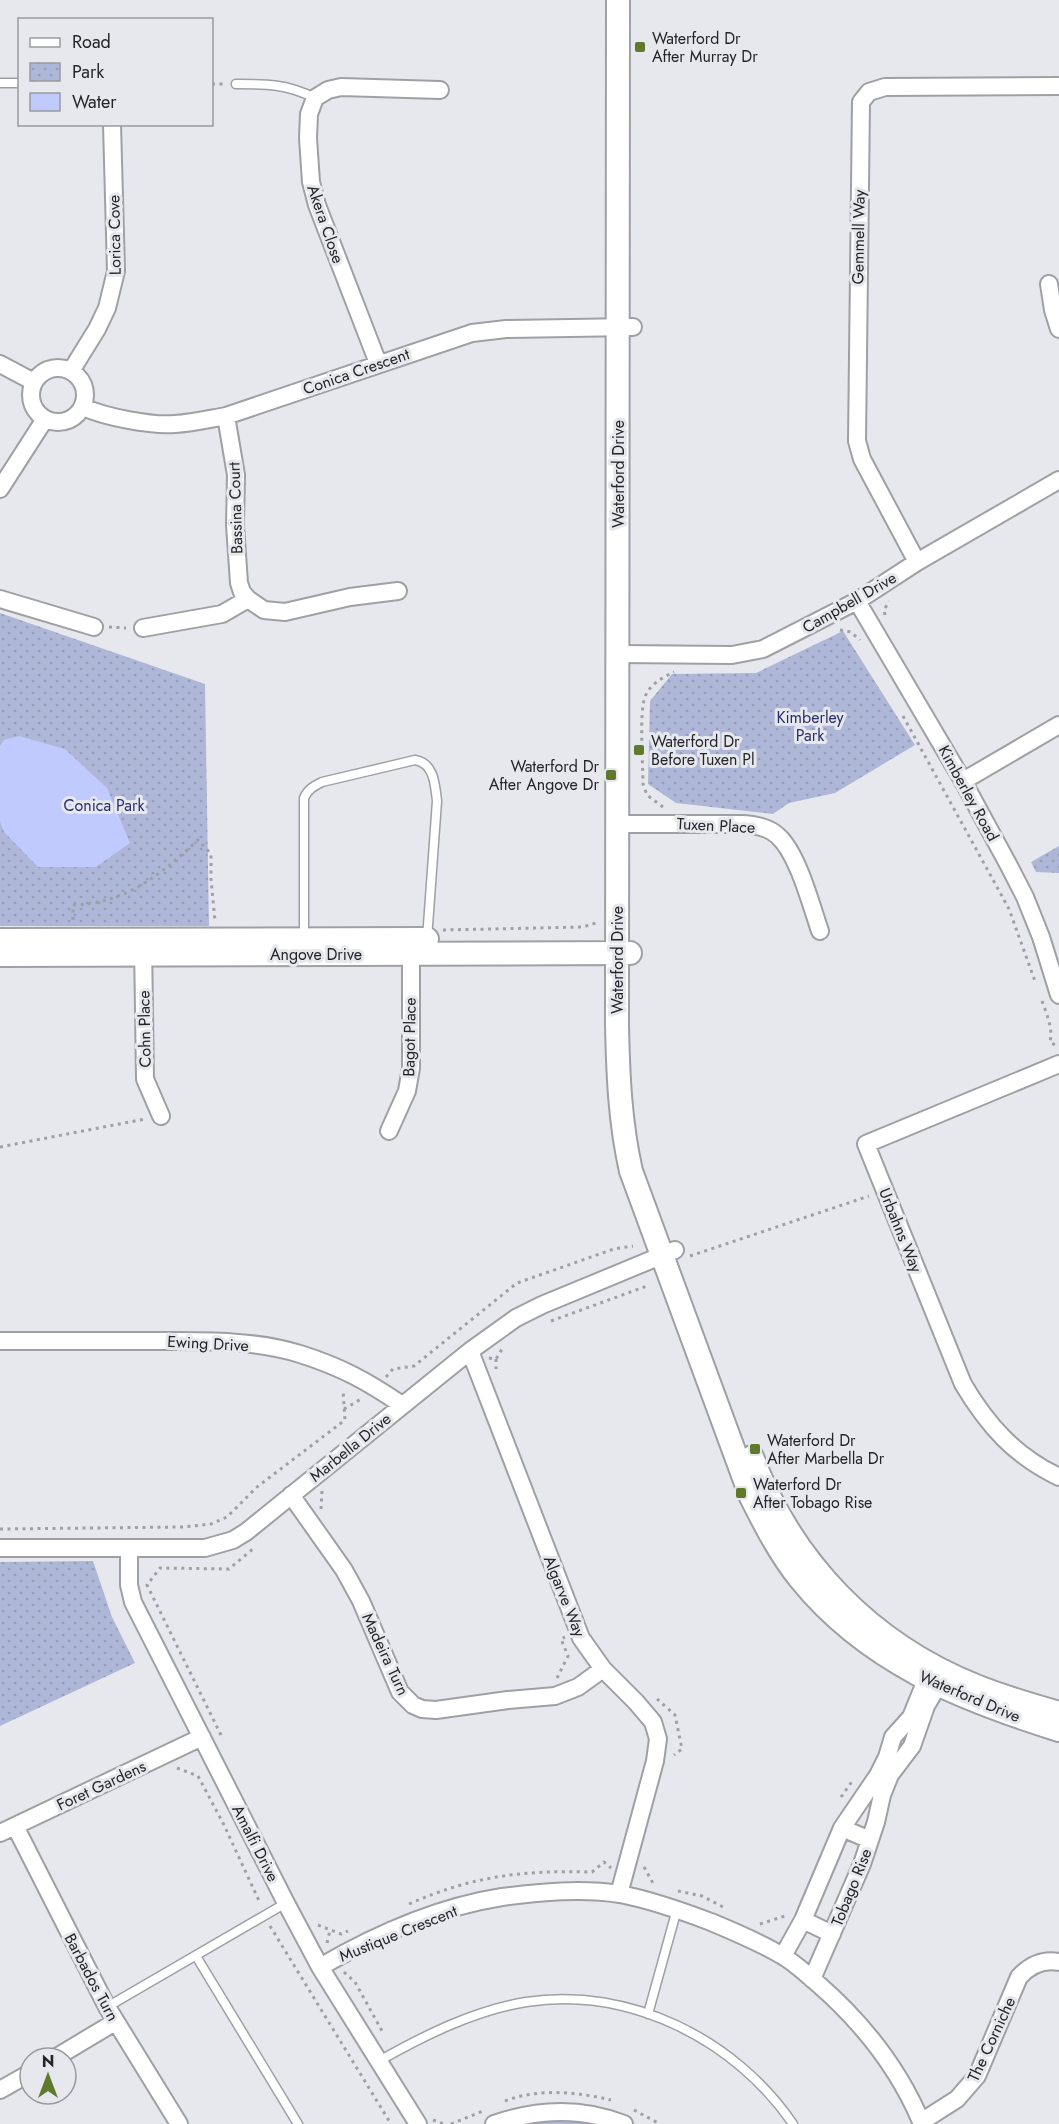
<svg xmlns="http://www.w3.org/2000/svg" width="1059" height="2124" font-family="Jost,sans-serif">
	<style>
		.park { fill: url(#park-dots) }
		.water { fill: #c0cafc }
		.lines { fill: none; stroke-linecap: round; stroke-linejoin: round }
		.lane-casing { stroke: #9ea0a5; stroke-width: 11 }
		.street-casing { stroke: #9ea0a5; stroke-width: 20 }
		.secondary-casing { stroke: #9ea0a5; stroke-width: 26 }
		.path { stroke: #9fa0a4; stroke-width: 3; stroke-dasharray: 3 4.5; stroke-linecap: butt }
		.lane { stroke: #fff; stroke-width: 8 }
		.street { stroke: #fff; stroke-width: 16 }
		.secondary { stroke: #fff; stroke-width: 22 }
		.poi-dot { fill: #607a2d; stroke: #e7e8ee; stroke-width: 2 }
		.labels { text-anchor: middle; stroke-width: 6; stroke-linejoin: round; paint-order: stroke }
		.poi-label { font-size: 16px; fill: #242527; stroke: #e7e8ee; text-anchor: start }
		.street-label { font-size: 16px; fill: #242527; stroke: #e7e8ee }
		.park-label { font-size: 16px; fill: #292e68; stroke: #e7e8ee }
	</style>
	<defs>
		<pattern id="park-dots" width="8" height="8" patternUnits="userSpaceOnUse" patternTransform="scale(1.5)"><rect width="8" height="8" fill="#afb7d8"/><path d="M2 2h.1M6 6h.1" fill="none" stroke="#969db9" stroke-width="1.8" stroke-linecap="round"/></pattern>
	</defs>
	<rect width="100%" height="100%" fill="#e7e8ee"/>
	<!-- park -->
	<path class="park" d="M0,613L205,684L209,926H0Z
		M843,631L915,745L835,793L789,803L773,814L676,803L648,784L650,701L672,674L756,673Z
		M1059,846V873L1036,872L1031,862Z
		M93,1561L112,1617L135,1663L0,1726V1562Z
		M533,2113L624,2124H494Z"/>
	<!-- water -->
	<path class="water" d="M19,736L65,749L107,788L130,843L96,867H38L4,832L0,822V746L4,740Z"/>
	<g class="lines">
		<!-- lane casing -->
		<g class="lane-casing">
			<path id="lane" d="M0,83H20
				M236,84C267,84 287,84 315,98
				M304,938V798C308,789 314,786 322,782L415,760C434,763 435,784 437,801L427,939
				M196,1956L298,2124
				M107,2007L286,1903
				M648,2014L677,1909
				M379,2061C423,2036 475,2010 526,2002C629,1986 735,2039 793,2124"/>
		</g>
		<!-- street casing -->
		<g class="street-casing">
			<path id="street" d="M1049,284L1053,310L1059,329
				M378,363L317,205L311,182L308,138L309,114L315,98L328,90L341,87L440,90
				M0,364L34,382
				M31 395a27 27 0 1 1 54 0a27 27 0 1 1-54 0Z
				M71,371L97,329L107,308L116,271L112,124
				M83,407C105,417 151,426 175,424C192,423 209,419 226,416L472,333L506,329L633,327
				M226,416L236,475L235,525L239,583L242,592L248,599L264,610L285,612L350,597L398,591
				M0,489L45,419
				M917,562L862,459L857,441L861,102L869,92L885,87L1059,86
				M0,599L94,627
				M857,601L963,781L1008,864L1025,897L1041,937L1059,995
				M143,628L222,614L248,599
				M618,654L732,655L763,649L857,601L917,562L1059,480
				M963,781L1059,725
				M618,824H743C755,825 769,827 778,836C798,854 811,905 820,931
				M143,943L145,1079L161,1116
				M1059,1064L866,1144L963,1384C988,1426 1015,1456 1059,1477
				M389,1131L407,1091L411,1068V944
				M0,1341C49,1341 97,1341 146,1341C197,1341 252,1339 300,1354C341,1367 367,1381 402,1405
				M470,1351L581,1638L603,1669L636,1702L653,1722L658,1739L655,1761L619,1894
				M291,1495L344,1570L361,1601L400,1692L413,1705L422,1709L436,1710L508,1700L555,1696L578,1687L603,1669
				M0,1548H205L233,1540L246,1532L470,1351L516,1318L542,1305L675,1250
				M129,1548V1585L133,1602L286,1903L320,1967L418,2124
				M15,1826L107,2007L179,2124
				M842,1828L870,1840
				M0,1833L202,1737
				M803,1920L832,1934
				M783,1956L803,1920L842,1828L878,1775L887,1757L893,1737L911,1717L931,1668
				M320,1967C375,1935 438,1907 502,1897C540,1892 582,1888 620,1894C651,1900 682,1911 711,1922C735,1932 759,1942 781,1955C794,1962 806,1974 817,1983C863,2023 899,2068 922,2124
				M812,1979L862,1864L876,1822L882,1795L890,1775L912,1746L926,1706L944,1675
				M55,2058L115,2022
				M0,2090L30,2073
				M921,2122L957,2099L977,2076L1019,1977C1030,1965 1043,1959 1059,1962
				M494,2124C537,2109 581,2107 624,2124"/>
		</g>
		<!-- secondary casing -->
		<g class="secondary-casing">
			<path id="secondary" d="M618,0L617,1025C618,1074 620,1123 631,1171L751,1497C765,1525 780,1554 800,1579C867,1662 960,1699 1059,1730
				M0,940L427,939
				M0,955L630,953
				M752,1457C792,1563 871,1644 976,1686C1003,1697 1031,1705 1059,1713"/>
		</g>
		<!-- path -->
		<path class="path" d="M212,84H225
			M885,615L884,610L889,601
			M109,627L126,628
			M840,630L851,632L860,640
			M903,716L1009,909L1036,984
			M663,807L647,795L643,784C643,764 639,713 645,697C649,685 663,677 674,672
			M73,920V905C127,903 160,875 198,840L211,854V879L215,921
			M443,930L583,927L596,923
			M1042,1001C1047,1015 1053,1028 1050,1042L1055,1045L1059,1043
			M0,1147L145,1119
			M690,1256L869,1196
			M551,1321L647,1286
			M489,1358L496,1359L502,1349
			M496,1359V1369
			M386,1377L393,1369L414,1366L517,1283L614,1249L633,1246
			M344,1409L361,1399
			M321,1509L322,1491
			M0,1529L183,1527L211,1524L227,1517L257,1487L345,1420L343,1390
			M557,1678L568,1656L561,1639L565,1637
			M657,1699L675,1715L682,1749L674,1755
			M221,1735L147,1585L160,1568L229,1569L254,1548
			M177,1768L198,1776L224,1825L260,1903
			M841,1797L853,1780
			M644,1867L654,1885
			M678,1891L702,1896L725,1908
			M409,1904C472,1876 523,1870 592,1872L604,1862L611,1868
			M760,1924L785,1916
			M318,1925L341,1934L348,1931
			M270,1926L391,2124
			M327,1943L330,1930
			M344,1972L355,1982L382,2031
			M505,2101C538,2088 578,2092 611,2100
			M634,2110L660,2124
			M433,2120L444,2124
			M451,2124L483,2111"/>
		<!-- lane -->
		<use href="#lane" class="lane"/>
		<!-- street -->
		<use href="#street" class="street"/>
		<!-- secondary -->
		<use href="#secondary" class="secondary"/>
	</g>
	<!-- markers -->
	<g class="poi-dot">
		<rect x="634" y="41" width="12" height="12" rx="3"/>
		<rect x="633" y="744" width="12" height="12" rx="3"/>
		<rect x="605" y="769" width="12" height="12" rx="3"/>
		<rect x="749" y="1443" width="12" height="12" rx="3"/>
		<rect x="735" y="1487" width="12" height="12" rx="3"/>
	</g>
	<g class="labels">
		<!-- poi labels -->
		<g class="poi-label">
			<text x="652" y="44">Waterford Dr<tspan x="652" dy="18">After Murray Dr</tspan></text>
			<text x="651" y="747">Waterford Dr<tspan x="651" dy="18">Before Tuxen Pl</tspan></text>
			<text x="599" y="772" text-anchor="end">Waterford Dr<tspan x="599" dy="18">After Angove Dr</tspan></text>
			<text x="767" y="1446">Waterford Dr<tspan x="767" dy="18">After Marbella Dr</tspan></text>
			<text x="753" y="1490">Waterford Dr<tspan x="753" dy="18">After Tobago Rise</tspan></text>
		</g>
		<!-- street labels -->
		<g class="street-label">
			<text transform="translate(326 224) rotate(71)" y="6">Akera Close</text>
			<text transform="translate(114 235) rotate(-91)" y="6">Lorica Cove</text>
			<text transform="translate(858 237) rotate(-89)" y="6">Gemmell Way</text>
			<text transform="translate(356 371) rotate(-19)" y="6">Conica Crescent</text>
			<text transform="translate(618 474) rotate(-90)" y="6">Waterford Drive</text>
			<text transform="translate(235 508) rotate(-92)" y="6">Bassina Court</text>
			<text transform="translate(849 602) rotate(-30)" y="6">Campbell Drive</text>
			<text transform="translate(969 793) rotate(61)" y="6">Kimberley Road</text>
			<text transform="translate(716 825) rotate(3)" y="6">Tuxen Place</text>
			<text x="316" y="960">Angove Drive</text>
			<text transform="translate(617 960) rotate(-90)" y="6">Waterford Drive</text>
			<text transform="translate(144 1029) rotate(-91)" y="6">Cohn Place</text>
			<text transform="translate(409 1037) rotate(-89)" y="6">Bagot Place</text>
			<text transform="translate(901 1230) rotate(68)" y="6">Urbahns Way</text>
			<text transform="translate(208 1343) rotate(3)" y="6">Ewing Drive</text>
			<text transform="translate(350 1447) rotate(-39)" y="6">Marbella Drive</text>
			<text transform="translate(565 1596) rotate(68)" y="6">Algarve Way</text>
			<text transform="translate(386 1654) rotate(65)" y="6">Madeira Turn</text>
			<text transform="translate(970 1696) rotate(23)" y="6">Waterford Drive</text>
			<text transform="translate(101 1785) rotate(-25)" y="6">Foret Gardens</text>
			<text transform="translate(256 1843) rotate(63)" y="6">Amalfi Drive</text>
			<text transform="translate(851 1887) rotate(-68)" y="6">Tobago Rise</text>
			<text transform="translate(398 1933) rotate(-22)" y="6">Mustique Crescent</text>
			<text transform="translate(92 1977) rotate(62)" y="6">Barbados Turn</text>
			<text transform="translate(991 2039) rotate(-65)" y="6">The Corniche</text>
		</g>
		<!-- park labels -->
		<g class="park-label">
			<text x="810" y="723">Kimberley<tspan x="810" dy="18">Park</tspan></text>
			<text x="104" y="811">Conica Park</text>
		</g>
	</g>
	<!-- legend -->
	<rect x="18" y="18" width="195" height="108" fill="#e7e8ee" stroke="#999a9e" stroke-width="1.5"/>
	<rect x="30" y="38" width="30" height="9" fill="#ffffff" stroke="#999a9e" stroke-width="1.5"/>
	<text x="72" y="48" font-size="18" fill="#242527">Road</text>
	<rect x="30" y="63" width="30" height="18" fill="url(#park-dots)" stroke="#999a9e" stroke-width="1.5"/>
	<text x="72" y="78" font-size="18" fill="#242527">Park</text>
	<rect x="30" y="93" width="30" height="18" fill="#c0cafc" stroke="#999a9e" stroke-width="1.5"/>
	<text x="72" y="108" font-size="18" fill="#242527">Water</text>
	<!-- north arrow -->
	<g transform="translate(48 2076)"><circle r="28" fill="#e7e8ee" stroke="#999a9e" stroke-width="1.5"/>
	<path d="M0-4.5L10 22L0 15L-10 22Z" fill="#607a2d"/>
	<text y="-9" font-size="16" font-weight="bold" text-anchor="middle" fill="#242527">N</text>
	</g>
</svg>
